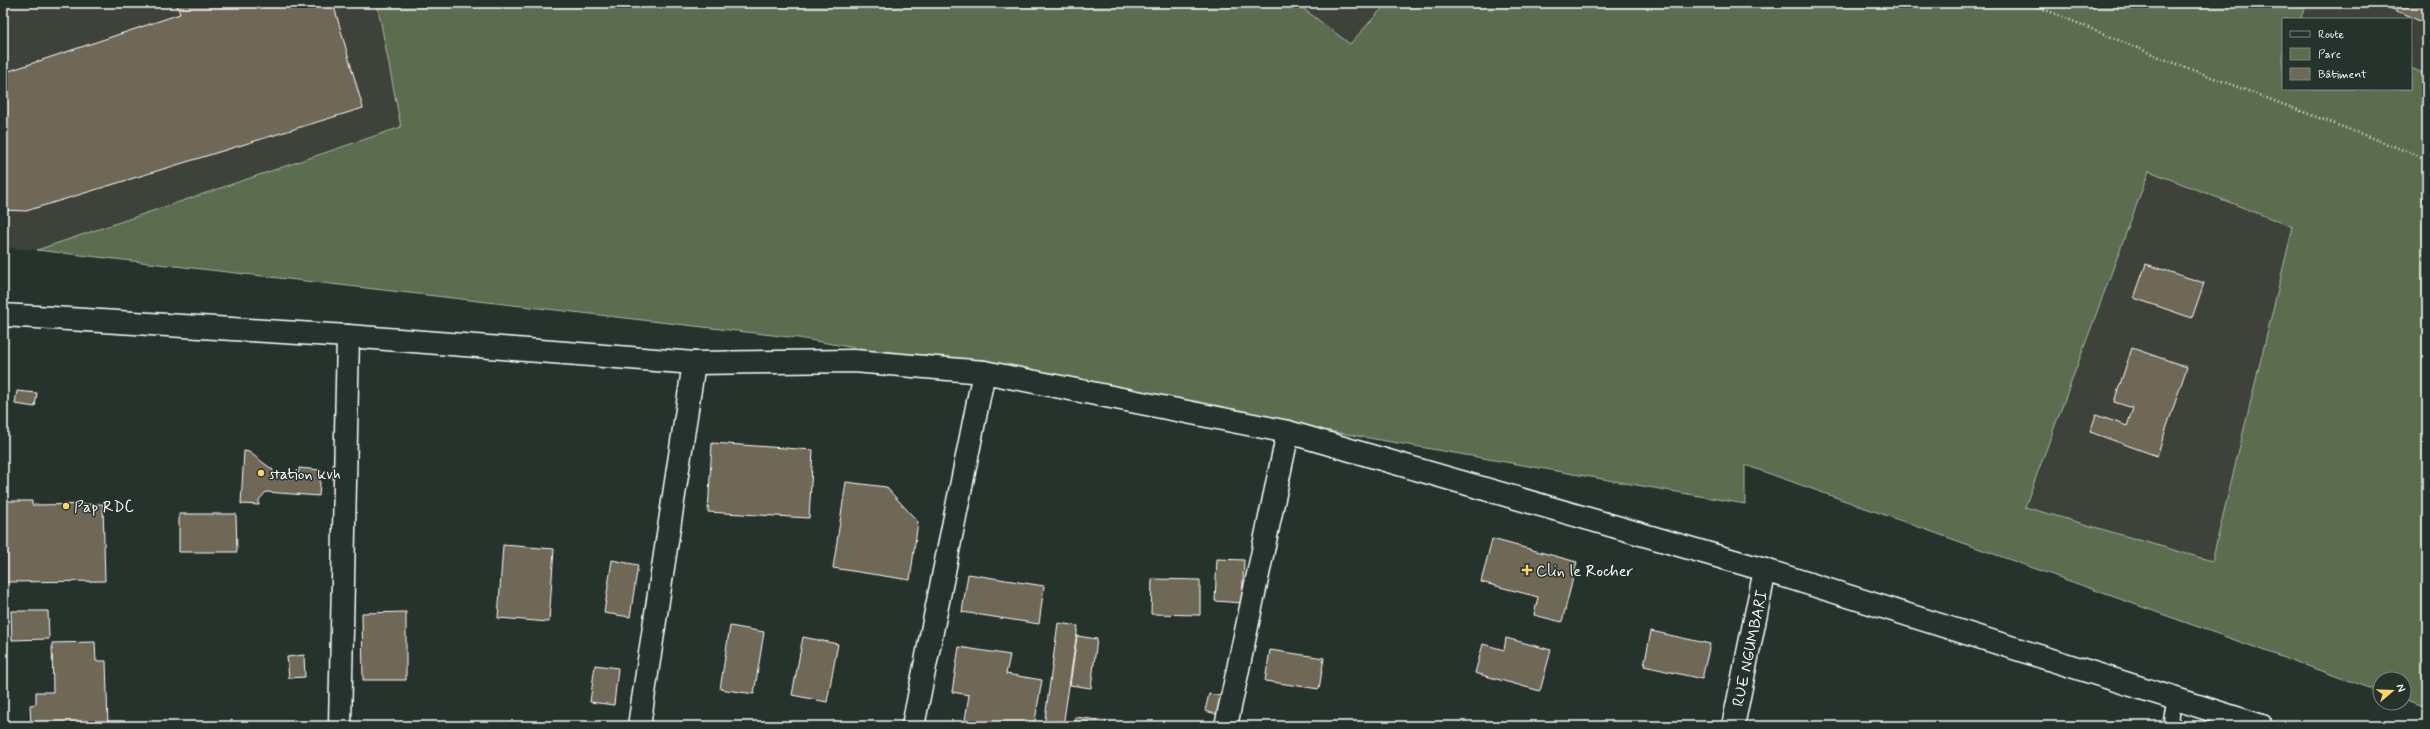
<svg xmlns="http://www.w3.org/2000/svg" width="2430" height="729" font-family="Mynerve,sans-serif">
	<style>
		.built { fill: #3c433a }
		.green { fill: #5b6d4f; stroke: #adb6a7; fill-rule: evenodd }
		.building { fill: #6f6857; stroke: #fff }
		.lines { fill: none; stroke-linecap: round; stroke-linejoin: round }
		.service-casing { stroke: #fff; stroke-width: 17 }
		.minor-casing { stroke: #fff; stroke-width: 25 }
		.trunk-casing { stroke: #fff; stroke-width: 25 }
		.path { stroke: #fff; stroke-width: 2.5; stroke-dasharray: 1 3; stroke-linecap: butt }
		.service { stroke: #26332d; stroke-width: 14 }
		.minor { stroke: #26332d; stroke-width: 22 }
		.trunk { stroke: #26332d; stroke-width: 22 }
		.poi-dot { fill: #ffd166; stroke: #26332d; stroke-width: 1.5 }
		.labels { text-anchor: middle; stroke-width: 3; stroke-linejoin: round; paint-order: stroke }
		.poi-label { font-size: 16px; fill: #fff; stroke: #26332d; text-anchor: start }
		.street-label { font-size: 16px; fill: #fff; stroke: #26332d }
	</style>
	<rect width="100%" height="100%" fill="#26332d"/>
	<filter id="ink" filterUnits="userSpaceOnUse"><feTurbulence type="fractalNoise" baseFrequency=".025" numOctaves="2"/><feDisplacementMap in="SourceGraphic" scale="8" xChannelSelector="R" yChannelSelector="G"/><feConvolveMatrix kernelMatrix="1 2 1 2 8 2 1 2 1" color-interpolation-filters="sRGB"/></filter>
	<g filter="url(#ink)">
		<!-- built -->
		<path class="built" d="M3,3H377L402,126L37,250L3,247Z
			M1296,3H1387L1350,44Z
			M2307,3H2427V75L2411,68V19H2304L2301,18Z
			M2149,170L2293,227L2212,562L2025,508Z"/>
		<!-- green -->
		<path class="green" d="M377,3H1296L1350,44L1387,3H2307L2301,17L2304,19H2283V89H2411V68L2427,75V709L2404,700V679H2380V692L1745,465V504L798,338L37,250L401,127ZM2149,171L2293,227L2212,561L2025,507Z"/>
		<!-- building -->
		<path class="building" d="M176,3H333L363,108L26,211L3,210V73L180,14Z
			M2387,3H2427V24L2385,6Z
			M2146,264L2204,283L2192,318L2134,298Z
			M2132,348L2187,367L2157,456L2090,432L2096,415L2127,426L2133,408L2114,402Z
			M17,391L37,393L35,407L15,404Z
			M712,443L813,450L809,518L708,512Z
			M244,451L249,452L273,470L272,474L298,476L299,468L321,470L319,496L266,492L259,500V505L241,504Z
			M846,482L886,487L918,522L910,580L833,568Z
			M3,501H32V505L103,504L105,581L3,582Z
			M179,514H236L237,552H179Z
			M1492,539L1577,562L1562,622L1534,615L1538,597L1481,582Z
			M503,545L554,549L549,622L498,618Z
			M1217,559L1244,560L1242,603L1215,601Z
			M612,560L638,565L630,617L604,613Z
			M968,574L1044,586L1039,624L962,612Z
			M1152,579L1200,580V615L1151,614Z
			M11,611H48L49,639L12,640Z
			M406,612V680H363L362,613Z
			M1058,623L1078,626L1063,726H1044Z
			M730,626L764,632L754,694L720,689Z
			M1651,631L1710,644L1702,679L1644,666Z
			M1077,636L1097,639L1091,688L1070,685Z
			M803,637L838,644L827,702L792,695Z
			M1506,638L1551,650L1540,691L1475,673L1483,644L1504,650Z
			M95,642L96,661H106L108,726H31L30,705L36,704V692H53L52,643Z
			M959,647L1010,655L1006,674L1042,680L1034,726H964L969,695L952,692Z
			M1270,650L1324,658L1319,689L1265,681Z
			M304,655L305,677L289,678L287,657Z
			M595,665L618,668L614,705L590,702Z
			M1209,694L1221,696L1217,714L1205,711Z
			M1075,717L1106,721L1105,726H1074Z"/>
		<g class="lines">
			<!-- service casing -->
			<g class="service-casing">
				<path id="service" d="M2170,726L2175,698"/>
			</g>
			<!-- minor casing -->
			<g class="minor-casing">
				<path id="minor" d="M340,726L348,336
					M639,726L694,363
					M913,726L984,372
					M1226,726L1288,432
					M1733,726L1765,570"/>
			</g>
			<!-- trunk casing -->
			<g class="trunk-casing">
				<path id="trunk" d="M3,315L348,336L694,363L854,361L984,372L1288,432L1765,570L2262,726"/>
			</g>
			<!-- path -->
			<path class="path" d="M2029,3L2164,59L2427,159"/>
			<!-- service -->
			<use href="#service" class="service"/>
			<!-- minor -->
			<use href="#minor" class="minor"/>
			<!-- trunk -->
			<use href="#trunk" class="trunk"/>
		</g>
	</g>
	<!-- markers -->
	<g class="poi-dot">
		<circle cx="261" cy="473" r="4"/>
		<circle cx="66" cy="506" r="4"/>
		<path d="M1525 564h4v4h4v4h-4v4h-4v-4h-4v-4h4z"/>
	</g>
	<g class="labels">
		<!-- poi labels -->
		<g class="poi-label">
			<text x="269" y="479">station kvh</text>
			<text x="74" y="512">Pap RDC</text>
			<text x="1536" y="576">Clin le Rocher</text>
		</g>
		<!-- street labels -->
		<g class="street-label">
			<text transform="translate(1749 648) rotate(-78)" y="6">RUE NGUMBARI</text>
		</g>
	</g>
	<!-- margin -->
	<rect width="2430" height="729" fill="none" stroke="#26332d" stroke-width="16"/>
	<rect x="8" y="8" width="2414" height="713" fill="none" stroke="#fff" stroke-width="1.5" filter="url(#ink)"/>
	<!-- legend -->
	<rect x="2282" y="18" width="130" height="72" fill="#26332d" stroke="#7d8581"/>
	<rect x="2290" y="31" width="20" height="6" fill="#26332d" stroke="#7d8581"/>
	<text x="2318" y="38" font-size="12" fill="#ffffff">Route</text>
	<rect x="2290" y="48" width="20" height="12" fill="#5b6d4f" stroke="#7d8581"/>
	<text x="2318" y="58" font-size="12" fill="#ffffff">Parc</text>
	<rect x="2290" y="68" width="20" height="12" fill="#6f6857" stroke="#7d8581"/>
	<text x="2318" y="78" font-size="12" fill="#ffffff">Bâtiment</text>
	<!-- north arrow -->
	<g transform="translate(2392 691) rotate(71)"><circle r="19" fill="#26332d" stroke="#7d8581"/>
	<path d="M0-3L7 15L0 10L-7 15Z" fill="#ffd166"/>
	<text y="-6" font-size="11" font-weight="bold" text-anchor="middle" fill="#ffffff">N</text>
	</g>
</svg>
